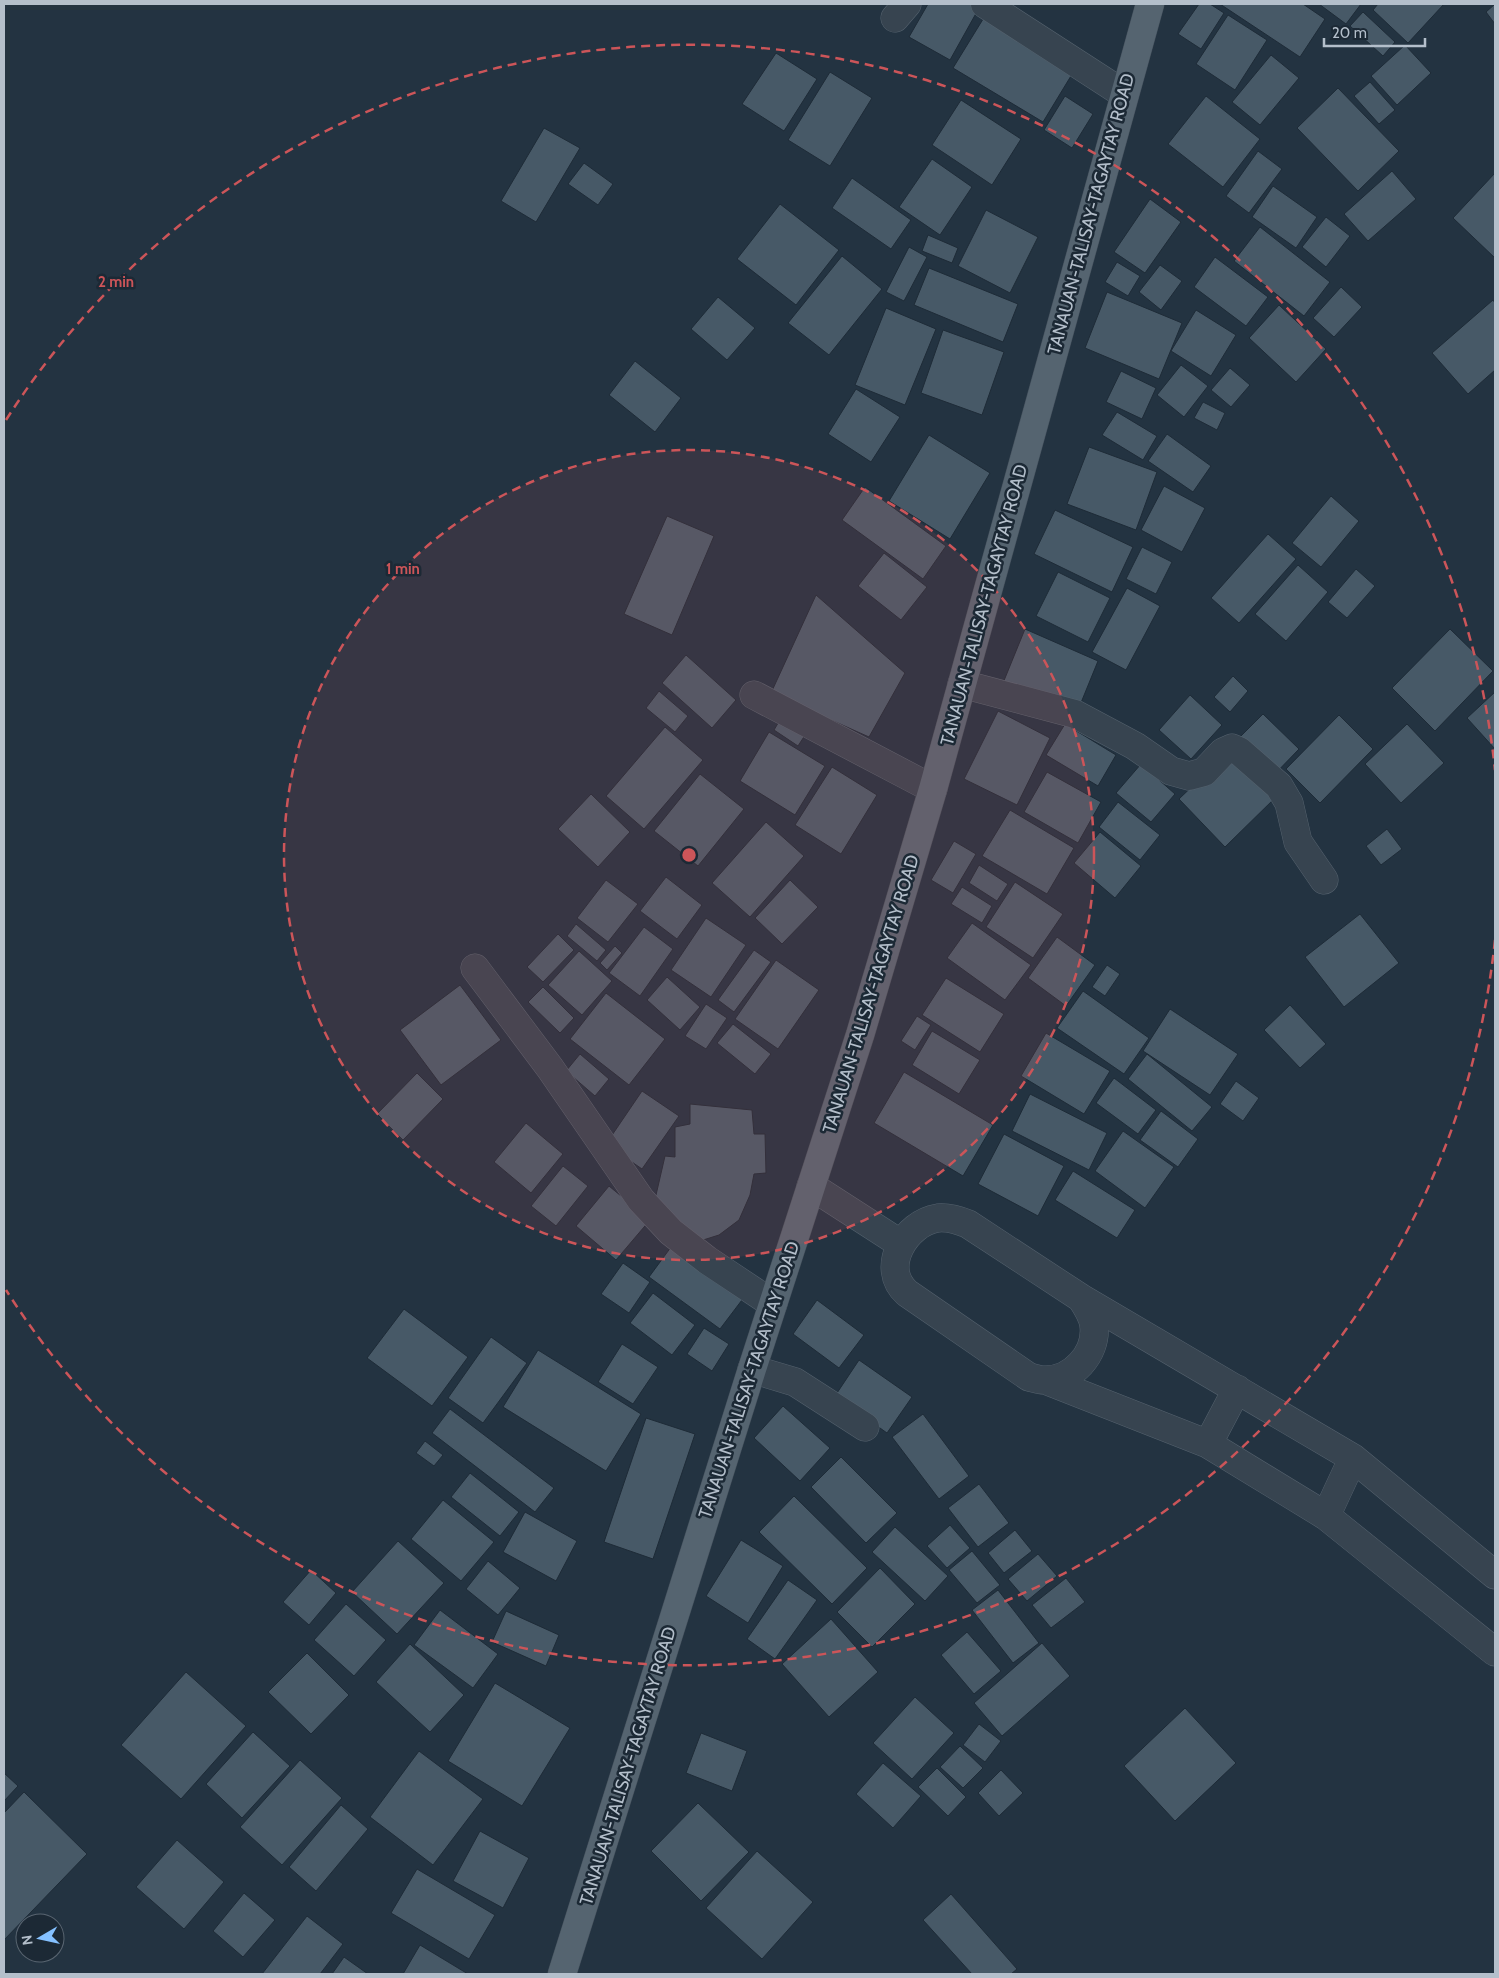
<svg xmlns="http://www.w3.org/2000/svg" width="1499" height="1978" font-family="Cabin,sans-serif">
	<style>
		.building { fill: #475967; stroke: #1e2b37 }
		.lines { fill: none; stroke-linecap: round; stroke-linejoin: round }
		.minor-casing { stroke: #55626e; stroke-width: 29 }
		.major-casing { stroke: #44505c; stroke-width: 29 }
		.minor { stroke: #374450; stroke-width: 28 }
		.major { stroke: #556470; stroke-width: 28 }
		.ring { fill: none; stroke: #cc5559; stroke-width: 2.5; stroke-dasharray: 9 6 }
		.labels { text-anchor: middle; stroke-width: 5; stroke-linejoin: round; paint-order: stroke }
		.street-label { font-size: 18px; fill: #b4bfcb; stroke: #1c2935 }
		.centre { fill: #cc5559; stroke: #1c2935; stroke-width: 2.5 }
		.ring-label { font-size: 15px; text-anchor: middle; font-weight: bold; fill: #cc5559; stroke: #1c2935; stroke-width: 5; stroke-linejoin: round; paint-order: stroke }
	</style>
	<rect width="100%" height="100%" fill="#233341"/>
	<!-- building -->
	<path class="building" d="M928,4H972L979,8L950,60L909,37Z
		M1199,4H1210L1224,13L1201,49L1178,34Z
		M1220,4H1303L1325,19L1300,57Z
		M1319,4H1361L1346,24Z
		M1378,4H1444L1408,43L1373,10Z
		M1495,4V24L1486,12Z
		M988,11L1077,66L1043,122L953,68Z
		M1363,12L1395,42L1383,56L1350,26Z
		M1228,15L1267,40L1235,90L1196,64Z
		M1405,45L1431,73L1397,105L1371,76Z
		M776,53L817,79L784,131L742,104Z
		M1271,55L1299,78L1260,125L1232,102Z
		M830,72L872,98L830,166L788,140Z
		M1370,82L1395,110L1379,124L1354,96Z
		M1338,88L1399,151L1358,191L1297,128Z
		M1065,96L1093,114L1072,148L1044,130Z
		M1206,96L1260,139L1223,187L1168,144Z
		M961,100L1021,139L992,185L932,145Z
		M544,128L580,148L536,222L501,201Z
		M1258,151L1282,169L1249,213L1226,196Z
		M932,159L972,187L940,235L899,207Z
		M584,163L613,184L598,205L568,184Z
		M1392,171L1416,199L1368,241L1344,214Z
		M1495,173V258L1453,218Z
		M852,178L911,220L891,249L832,208Z
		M1273,186L1317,217L1296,248L1252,217Z
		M1150,199L1181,222L1145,273L1114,252Z
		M780,204L839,250L796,305L737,259Z
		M986,210L1038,237L1010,293L958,266Z
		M1326,217L1350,236L1326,267L1302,247Z
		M1260,227L1330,282L1304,316L1234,261Z
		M928,235L958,248L952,263L922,251Z
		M909,247L927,257L904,301L886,292Z
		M842,256L882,289L829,355L788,323Z
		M1215,257L1268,297L1246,326L1194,287Z
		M1117,262L1140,276L1128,296L1105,282Z
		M1160,265L1182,281L1161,310L1139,292Z
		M929,268L1018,304L1003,342L914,305Z
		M1341,287L1362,307L1334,337L1313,318Z
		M1107,292L1182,323L1159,379L1085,348Z
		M718,297L755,328L727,360L691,329Z
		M1493,300L1495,303V370L1468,394L1432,353Z
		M1279,305L1326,349L1296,382L1249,338Z
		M886,308L936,329L905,405L855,385Z
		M1196,310L1236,335L1211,376L1171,351Z
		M943,330L1004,352L982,415L921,393Z
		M635,361L681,398L655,432L609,395Z
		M1181,365L1208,386L1184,417L1157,395Z
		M1230,368L1250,385L1231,407L1211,390Z
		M1121,371L1156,388L1142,419L1106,402Z
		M856,389L900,417L871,462L828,434Z
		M1203,402L1225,413L1217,430L1194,418Z
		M1117,412L1157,436L1143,460L1102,435Z
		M1167,434L1211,466L1193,492L1148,461Z
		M929,435L990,473L950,539L889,501Z
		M1089,447L1157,472L1136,530L1067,504Z
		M1164,486L1205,508L1182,552L1141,530Z
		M865,487L946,546L923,579L842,520Z
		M1331,496L1359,521L1321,567L1292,543Z
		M1055,510L1133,547L1112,592L1034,554Z
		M667,516L714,536L672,635L624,614Z
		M1268,534L1296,559L1239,623L1211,598Z
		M1142,547L1172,562L1156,594L1126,579Z
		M884,553L927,587L901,620L858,586Z
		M1298,565L1328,592L1286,641L1255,614Z
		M1356,569L1375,586L1347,618L1328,602Z
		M1058,572L1110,598L1088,642L1036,616Z
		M1127,588L1160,606L1126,670L1092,652Z
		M816,595L905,673L869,737L771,693Z
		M1025,629L1098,661L1076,715L1003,683Z
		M1450,629L1493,671L1435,731L1392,688Z
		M686,655L736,700L712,728L662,683Z
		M1233,676L1248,691L1230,712L1214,697Z
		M659,691L688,716L675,732L646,708Z
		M1495,692V749L1467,718Z
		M1190,695L1222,725L1191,759L1159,730Z
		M998,711L1050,738L1017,805L964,779Z
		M784,713L809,729L798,746L774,730Z
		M1263,714L1299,749L1271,778L1235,742Z
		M1339,715L1373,749L1320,803L1286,769Z
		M1065,724L1116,755L1098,786L1046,755Z
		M1407,724L1444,763L1401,803L1365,764Z
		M665,727L703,760L644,829L606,796Z
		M769,732L825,766L795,815L740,781Z
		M1229,751L1275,798L1225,847L1179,799Z
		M1141,764L1175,794L1151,822L1116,793Z
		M832,767L877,795L841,854L795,825Z
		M1047,772L1101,802L1078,843L1024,812Z
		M700,774L744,809L698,866L654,831Z
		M591,794L630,832L598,867L558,829Z
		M1118,802L1160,835L1140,860L1099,827Z
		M1010,810L1074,848L1047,894L982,856Z
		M766,822L804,856L750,917L712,883Z
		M1387,829L1402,849L1381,865L1366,846Z
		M1100,832L1141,866L1115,898L1074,863Z
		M954,841L976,854L953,893L931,880Z
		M979,865L1008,884L997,901L969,883Z
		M666,877L702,905L677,939L640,911Z
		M606,880L638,904L608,942L577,918Z
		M790,880L818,907L782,944L755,918Z
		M1015,882L1063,914L1033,958L986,927Z
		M962,887L992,906L982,923L951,904Z
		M1360,914L1399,963L1344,1007L1305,957Z
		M706,918L746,945L711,997L671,970Z
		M972,923L1031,965L1005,1000L947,958Z
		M576,924L606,950L597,961L567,936Z
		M644,927L673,949L640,996L609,973Z
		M558,934L574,950L543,982L527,967Z
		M1057,937L1095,965L1066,1006L1028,978Z
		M615,946L622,953L607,970L600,963Z
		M754,950L771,962L734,1012L718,1000Z
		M579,951L612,981L582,1015L548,985Z
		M776,960L819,990L778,1049L735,1019Z
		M1107,965L1120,974L1105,996L1092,987Z
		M667,977L700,1007L680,1030L647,1000Z
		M946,978L1004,1014L980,1052L922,1015Z
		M460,985L501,1040L441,1085L400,1030Z
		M543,987L574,1018L560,1033L528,1002Z
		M1083,991L1149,1038L1124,1074L1057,1028Z
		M606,993L665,1039L629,1085L570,1039Z
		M706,1004L727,1018L706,1049L685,1036Z
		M1290,1005L1326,1044L1300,1068L1264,1030Z
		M1170,1009L1238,1054L1210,1095L1143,1051Z
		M917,1016L931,1025L915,1050L901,1041Z
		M733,1024L771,1054L755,1074L717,1043Z
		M932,1031L980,1060L959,1094L912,1065Z
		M1046,1033L1110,1071L1084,1114L1021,1076Z
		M580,1054L609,1079L595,1096L566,1071Z
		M1147,1054L1212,1107L1192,1131L1128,1079Z
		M904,1072L993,1125L963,1176L874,1123Z
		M417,1073L443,1099L403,1140L377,1114Z
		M1114,1078L1156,1110L1138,1134L1096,1103Z
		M1236,1081L1259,1098L1243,1121L1220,1104Z
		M642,1091L679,1116L642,1169L606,1144Z
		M1030,1094L1107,1133L1089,1170L1012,1131Z
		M690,1104L752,1110L754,1134H765L766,1173L754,1174L750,1195L739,1220L719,1235L700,1241L653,1208L665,1156L675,1157V1127L690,1124Z
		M1161,1111L1198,1139L1178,1167L1140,1140Z
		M526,1123L563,1154L531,1193L494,1162Z
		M1123,1131L1174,1167L1145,1208L1095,1171Z
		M1004,1134L1064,1166L1038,1216L978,1184Z
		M563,1166L588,1186L556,1226L531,1206Z
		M1073,1171L1135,1210L1117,1238L1055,1200Z
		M609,1186L650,1220L616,1260L576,1226Z
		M674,1243L745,1296L720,1329L649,1277Z
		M623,1263L650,1282L629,1313L601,1294Z
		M653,1293L695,1325L672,1355L630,1323Z
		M817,1300L864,1335L839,1368L793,1334Z
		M404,1309L468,1357L432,1406L367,1358Z
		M704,1328L729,1344L712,1371L687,1354Z
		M491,1337L527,1363L483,1423L448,1398Z
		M622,1344L658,1367L633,1404L598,1382Z
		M538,1350L641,1414L606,1471L503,1407Z
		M859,1360L912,1397L887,1433L835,1396Z
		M783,1406L830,1448L800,1481L754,1438Z
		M450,1409L554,1488L535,1512L432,1433Z
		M923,1414L969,1476L939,1499L892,1437Z
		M646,1418L695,1434L653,1559L604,1542Z
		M425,1441L443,1455L434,1466L416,1453Z
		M841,1457L897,1513L866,1543L811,1487Z
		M470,1473L519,1512L500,1536L451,1497Z
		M979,1484L1009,1523L978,1547L948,1508Z
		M794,1496L867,1568L832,1604L759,1532Z
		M443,1500L494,1542L461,1581L411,1539Z
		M525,1512L577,1541L556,1581L503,1552Z
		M950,1525L970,1548L947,1568L927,1546Z
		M895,1527L948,1576L925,1601L872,1552Z
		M1015,1530L1032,1551L1004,1573L988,1553Z
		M741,1540L783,1566L748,1623L706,1596Z
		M398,1541L444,1583L397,1634L352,1592Z
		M972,1551L1000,1585L977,1603L949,1570Z
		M1038,1554L1057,1576L1027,1601L1008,1579Z
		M488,1561L520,1588L498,1615L466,1589Z
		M880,1568L915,1604L872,1647L837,1612Z
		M311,1570L336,1593L309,1625L283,1602Z
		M1066,1578L1085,1602L1051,1628L1032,1605Z
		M788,1580L817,1600L775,1659L747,1639Z
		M998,1590L1039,1643L1013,1663L972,1610Z
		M346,1604L386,1640L354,1676L314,1640Z
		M440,1610L498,1654L473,1688L414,1645Z
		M506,1611L559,1635L546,1666L492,1642Z
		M831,1619L878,1672L829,1717L782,1664Z
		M967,1632L1001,1671L974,1694L941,1655Z
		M1042,1643L1070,1676L1002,1736L974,1703Z
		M410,1644L464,1695L430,1732L376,1682Z
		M307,1653L349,1695L311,1734L268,1692Z
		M186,1672L246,1726L181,1799L121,1745Z
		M495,1683L570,1728L522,1806L448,1761Z
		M915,1697L954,1733L912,1779L873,1743Z
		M1185,1708L1236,1763L1175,1821L1124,1766Z
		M979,1724L1001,1741L985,1762L963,1745Z
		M253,1732L290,1766L242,1818L206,1784Z
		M701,1733L747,1751L732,1791L686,1773Z
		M960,1746L983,1768L963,1788L940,1767Z
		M419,1751L483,1799L433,1865L370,1817Z
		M300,1760L342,1798L282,1865L240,1827Z
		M883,1763L921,1796L893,1828L856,1794Z
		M937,1768L966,1797L948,1816L918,1787Z
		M1001,1770L1023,1793L999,1816L978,1793Z
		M4,1773L18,1786L4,1801Z
		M24,1792L87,1854L4,1940V1813Z
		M698,1803L749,1852L701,1901L651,1851Z
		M341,1805L368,1829L316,1891L289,1867Z
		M480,1831L529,1858L503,1908L453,1881Z
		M177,1840L224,1882L184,1929L136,1887Z
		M757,1851L813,1902L762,1959L706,1908Z
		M417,1869L495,1915L469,1959L391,1913Z
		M244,1893L275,1920L243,1957L213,1931Z
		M951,1894L1017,1969L1011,1974H972L923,1920Z
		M307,1916L343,1944L320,1974H262Z
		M420,1945L468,1974H403Z
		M344,1957L368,1974H332Z"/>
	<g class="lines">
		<!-- minor casing -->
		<g class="minor-casing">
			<path id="minor" d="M985,4L1124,94
				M895,18L907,4
				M962,684L1075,714L1135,746L1171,771L1189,776L1204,772L1223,752L1232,748L1239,751L1279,786L1289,803L1298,842L1324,880
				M754,695L933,789
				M475,968L550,1068L641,1200L671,1232L707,1260L773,1304
				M811,1186L901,1244
				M1081,1298C1087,1307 1093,1316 1094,1326C1097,1354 1072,1381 1044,1380C1039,1380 1034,1378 1029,1377L907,1293C879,1268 905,1223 938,1218C949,1217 958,1220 968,1224L1081,1298L1353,1458L1495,1575
				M752,1369L795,1382L865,1427
				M1045,1380L1208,1444L1326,1516L1495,1652
				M1208,1444L1237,1389
				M1326,1516L1353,1458"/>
		</g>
		<!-- major casing -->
		<g class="major-casing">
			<path id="major" d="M562,1974L752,1369L860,1035L933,789L1150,4"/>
		</g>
		<!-- minor -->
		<use href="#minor" class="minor"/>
		<!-- major -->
		<use href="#major" class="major"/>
	</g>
	<!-- distance rings -->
	<circle cx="689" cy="855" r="405" fill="#cc5559" fill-opacity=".12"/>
	<g class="ring">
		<circle cx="689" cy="855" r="405"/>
		<path d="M1495 940A810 810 0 0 1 6 1290M6 420A810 810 0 0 1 1495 770"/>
	</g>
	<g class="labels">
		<!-- street labels -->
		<g class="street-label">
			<text transform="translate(1091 214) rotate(-75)" y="6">TANAUAN-TALISAY-TAGAYTAY ROAD</text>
			<text transform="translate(984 605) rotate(-75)" y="6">TANAUAN-TALISAY-TAGAYTAY ROAD</text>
			<text transform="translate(871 994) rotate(-73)" y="6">TANAUAN-TALISAY-TAGAYTAY ROAD</text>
			<text transform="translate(749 1380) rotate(-72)" y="6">TANAUAN-TALISAY-TAGAYTAY ROAD</text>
			<text transform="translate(628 1766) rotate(-73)" y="6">TANAUAN-TALISAY-TAGAYTAY ROAD</text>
		</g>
	</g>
	<circle cx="689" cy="855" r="8" class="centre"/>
	<g class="ring-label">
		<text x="116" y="287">2 min</text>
		<text x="403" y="574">1 min</text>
	</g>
	<!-- border -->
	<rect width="1499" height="1978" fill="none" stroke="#b4bfcb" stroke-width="10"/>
	<!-- north arrow -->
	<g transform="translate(40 1938) rotate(261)"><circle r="24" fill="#1c2935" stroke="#596571"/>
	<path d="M0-4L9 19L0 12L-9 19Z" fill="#85c1ff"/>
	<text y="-8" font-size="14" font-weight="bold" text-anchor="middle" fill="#b4bfcb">N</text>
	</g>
	<!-- scale -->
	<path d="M1324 38v8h101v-8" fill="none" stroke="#b4bfcb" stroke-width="2.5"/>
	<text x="1332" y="38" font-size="15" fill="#b4bfcb" stroke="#1c2935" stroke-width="4" paint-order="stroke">20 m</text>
</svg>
